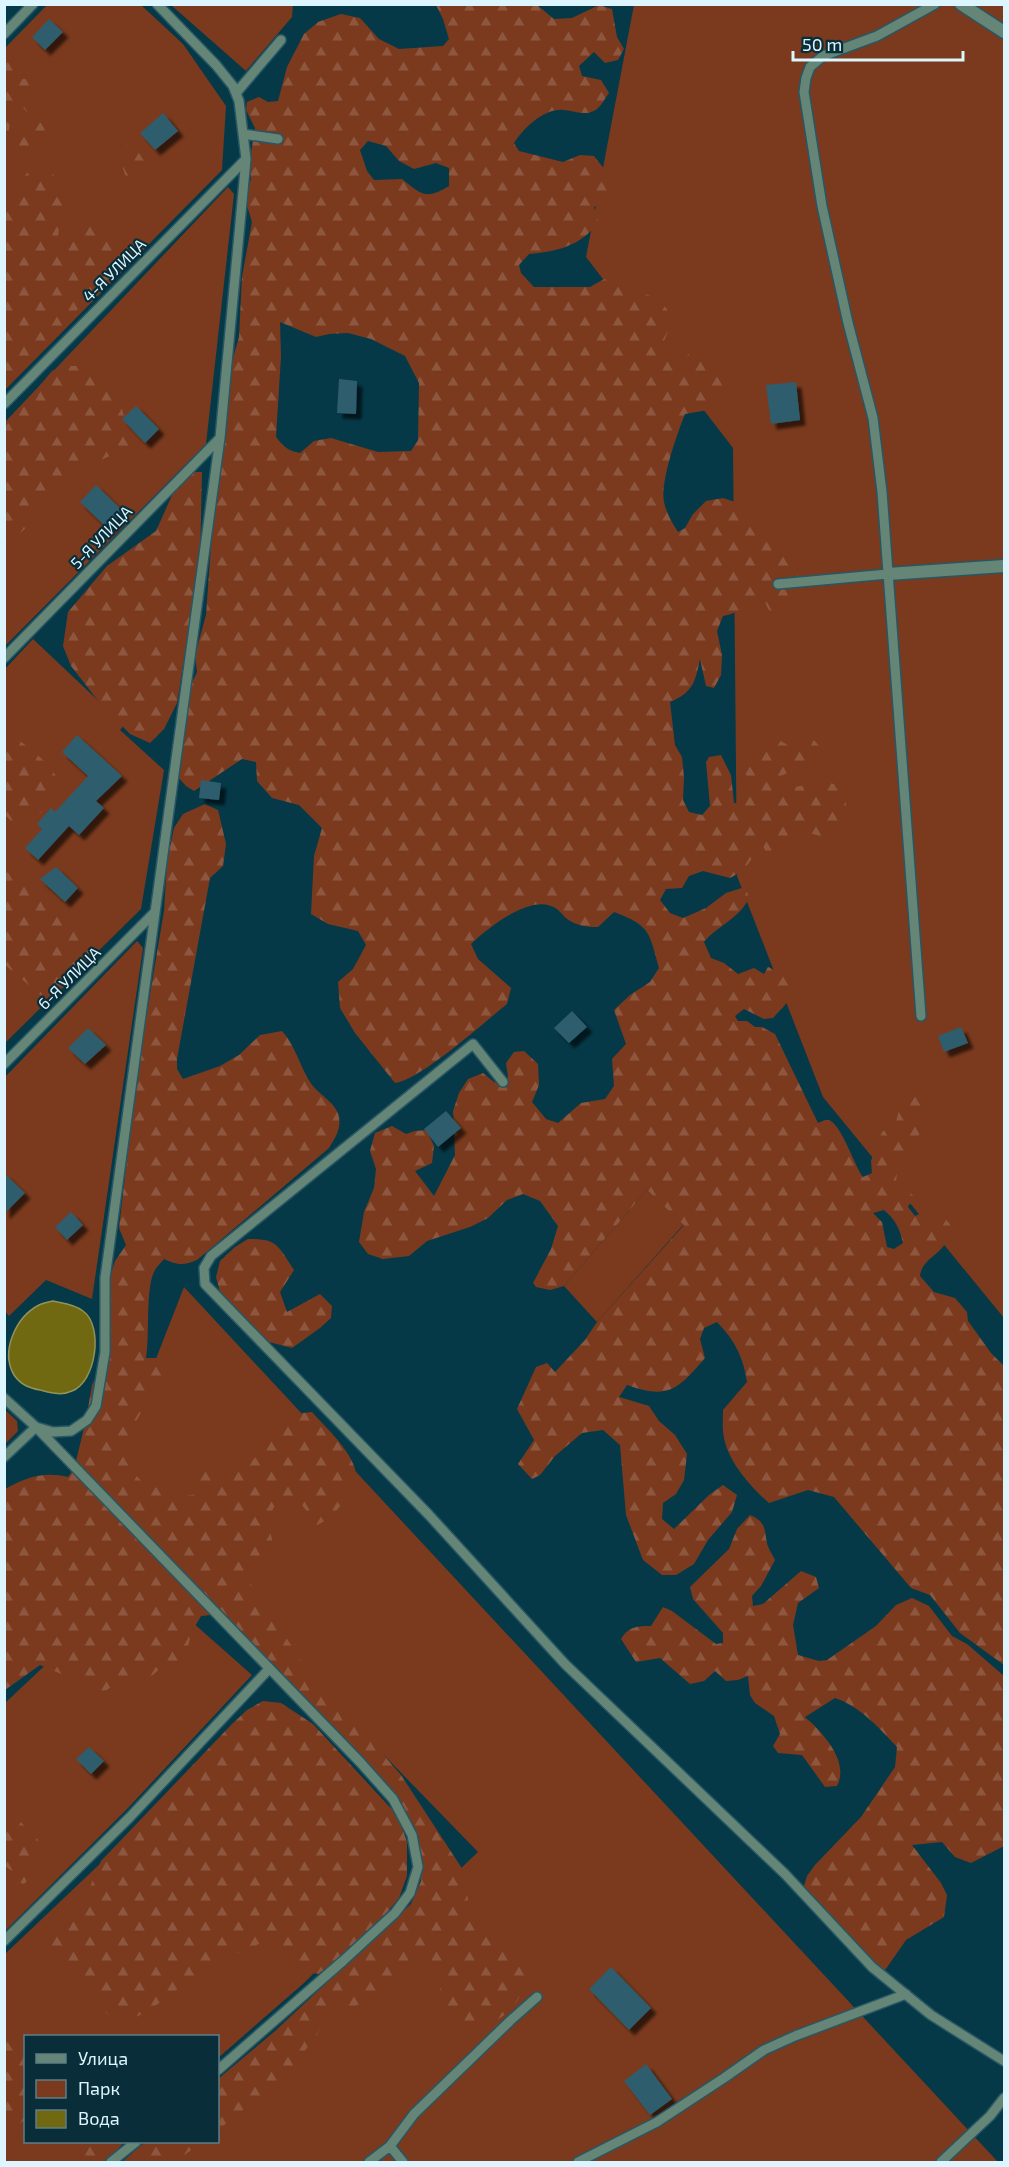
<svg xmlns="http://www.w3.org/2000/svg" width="1009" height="2167" font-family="'Exo 2',sans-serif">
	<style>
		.green { fill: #7b3a1d }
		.forest { fill: url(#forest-firs); fill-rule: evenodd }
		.water { fill: #716912; stroke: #919359; stroke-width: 1.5 }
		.building { fill: #2e5d6d; filter: url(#shadow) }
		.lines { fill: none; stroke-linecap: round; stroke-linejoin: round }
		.lane-casing { stroke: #275765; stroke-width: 12 }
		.street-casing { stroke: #275765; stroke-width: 15 }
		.lane { stroke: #658676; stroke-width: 9 }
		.street { stroke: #658676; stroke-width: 12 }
		.labels { text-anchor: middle; stroke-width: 4.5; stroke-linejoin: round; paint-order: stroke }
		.street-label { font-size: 16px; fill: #dcf5fe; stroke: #092e3a }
	</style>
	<defs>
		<pattern id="forest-firs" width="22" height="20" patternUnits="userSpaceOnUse" patternTransform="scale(1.5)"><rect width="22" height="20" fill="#7b3a1d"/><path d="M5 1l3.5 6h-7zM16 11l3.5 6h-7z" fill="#8d573f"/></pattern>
		<filter id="shadow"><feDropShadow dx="5.5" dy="5.5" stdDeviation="1.5" flood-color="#0009"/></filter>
	</defs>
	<rect width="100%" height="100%" fill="#053948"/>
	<!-- green -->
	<path class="green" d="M47,5H141L183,44L226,106L222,170L5,390L4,49Z
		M171,5H293L292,17L246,71Z
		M634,5H1004V1318L823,1097L737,876L733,448L586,257Z
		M228,187L234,194L206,444L5,646V422Z
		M33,639L124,725L120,730L164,770L141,909L5,1043L4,670Z
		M137,941L143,948L92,1299L46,1280L9,1316L4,1310V1078Z
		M647,1190L684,1224L597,1322L564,1286Z
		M184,1287L998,2162H141L165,2142H218V2096L295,2027L478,1852L111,1474Z
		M5,1410L17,1421L18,1431L5,1444Z
		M140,1576L252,1675L128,1808L5,1931V1703Z
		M263,1709L385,1902L304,1983L218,2058V2036H26V2142H120L96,2162H5V1954Z"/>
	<!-- forest -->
	<path class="forest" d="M436,5H537L554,19L572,18L599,5L612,9L617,37L624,49L618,60L605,63L594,52L579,66L582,76L601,80L609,93C605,98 602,105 597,109C586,117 576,111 564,110C544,108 524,128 514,143L519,151L563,162L580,155L594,156L605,170L612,192L607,200L594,207L598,222C582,246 555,252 529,254L519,265L521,273L534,287H590L604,279L622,283L657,299L667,309L668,331L662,346L671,362L681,364L694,346H707L723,388L720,402L708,410L685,414C677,434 660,482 664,502C666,512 672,523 678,532L685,528L693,514L706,501L723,498L741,504L797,569L799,594L785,614L773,618L760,593C748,605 740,613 723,616L717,631L722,655L721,675L714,688L706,686L700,659C695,683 693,692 670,702L675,745L682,757L684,777L683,800L689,812L702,815L710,806L706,762L709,757L721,755L731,775L734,803H744L747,778L742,763C759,743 772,728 794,751L803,739L811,737L822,749L820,763L810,772L794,765L787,773L770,782L774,789L801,786L818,778L836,785L845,797L848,817L844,834L835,841L810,833L785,839L780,859L771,864L761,841C753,858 747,870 730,878L703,871L689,876L682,888L666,889L660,900L670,913L683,918L706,908L726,893L745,887L749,897C742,917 717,926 704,942L711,958L724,963L738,974L754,968L764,974L768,967C781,973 794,978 795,994L773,1018L764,1019L744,1009L735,1016L738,1021H747L755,1027H762L775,1034L818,1123C821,1122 823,1120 827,1120C840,1119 855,1168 863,1177L872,1173L871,1161L882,1132L895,1125L902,1100L910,1091L922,1098L923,1119L914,1155L899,1160L896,1181L914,1196L908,1207L915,1216L925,1211L940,1214L950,1224C953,1253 922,1255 920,1276L934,1292L955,1298L967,1312L968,1321L991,1353L1004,1366V1665L960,1633L930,1595L911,1588L834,1497L808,1490L769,1503C751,1487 729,1463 724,1438C722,1429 723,1419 723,1410L747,1382C743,1356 735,1341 717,1322L704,1328L700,1339L705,1358C678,1389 669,1400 627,1385L619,1397L649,1406L659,1421L675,1435L687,1454L684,1480L676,1494L663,1503L662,1519L674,1529L709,1495L723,1485L737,1495L732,1512L708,1540L694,1564L676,1575H662L643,1560L626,1515L620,1445L603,1430L582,1433L555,1456L540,1475L532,1479L518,1464L534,1440L517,1409L536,1367L547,1363L555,1372L585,1340L597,1322L684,1225L647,1190L564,1286L550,1290L536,1287L533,1283L551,1249L558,1226L540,1201L523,1194L507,1200L488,1218L470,1227L427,1241L409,1256L383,1259L368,1254L359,1242L364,1212L374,1188L376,1169L370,1151L375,1133L392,1126L406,1134L415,1131L427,1130L434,1146L432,1163L415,1171L434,1196L455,1155L453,1111L459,1093L468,1079L483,1073L494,1082L504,1085L508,1077L506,1063L514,1052L524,1051L538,1064L539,1085L532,1102L546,1119L558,1123L581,1103L605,1099L614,1086L612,1059L626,1044L614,1010L630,995L650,982L659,968C649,932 651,926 614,912L598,927C587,927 577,926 567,919C563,916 561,912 557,909C533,891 488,928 471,944L478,959L511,988L507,1004C483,1023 422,1079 395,1083L355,1033L340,1008L338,982L353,969L366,945L358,931L328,924L311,914L314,856L322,828L299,805L272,798L257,781L256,762L242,759L194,791L186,786L177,776L186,696L197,672L195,655L206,615L213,519L231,365L239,337L242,277L252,222L245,199L251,179L249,165L255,128L246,110L247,102L259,97L268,102L278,101L287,67L304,34L318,22L341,14L360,18L379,39L399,49L443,46L449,39L443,19ZM368,141L386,146L399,161L414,169L436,163L449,168V186C426,200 422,195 402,179L374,180L367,171L360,150ZM280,322L316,337L329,334L348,333L371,339L405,356L419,383L418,440L411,451L378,452L331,438L314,441L300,453C288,451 283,446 276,437L281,356ZM884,1210C895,1219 900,1229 903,1243L894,1249L887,1247L882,1222L873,1213Z
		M5,62C17,64 18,67 19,79H29L34,106L28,113L18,102L13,104L9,130L5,138Z
		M33,122L41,123L45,130C43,144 34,152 20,155C8,140 15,127 33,122Z
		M129,144L136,148L144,161C142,172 138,177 126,178L122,165L124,148Z
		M40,163C54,171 60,186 70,199L68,217L59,227L58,238L67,242L78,224L95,216L113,231L124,255L116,271L71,316L5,389V202L26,174Z
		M64,366H82L100,376L118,395L127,427L132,437L129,447L88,466L62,492C25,494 42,505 28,525C22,533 12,539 5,544V427L52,371Z
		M191,472H202L200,559L177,703L164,729L150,743L130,734L99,702L71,666L63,646L68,612L107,566L156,531L178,482Z
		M5,729C20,742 57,765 60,787C60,795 54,801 48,806C38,815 30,823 16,826L5,815Z
		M205,804L218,810L226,844L223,866L210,878L177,1059V1069L183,1079L220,1066L239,1055L260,1035L282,1031C296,1046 300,1068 312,1085C320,1095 337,1104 339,1117C341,1130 335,1138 329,1148L197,1260C183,1266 178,1265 164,1259C161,1263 157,1266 155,1270C145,1286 150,1336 146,1358H163L173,1366C169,1384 164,1383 153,1396C140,1412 124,1437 128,1460C130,1472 142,1481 150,1489L170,1484L182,1497L195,1494C192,1474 194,1469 208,1455L217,1460L213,1474L223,1477L248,1464L266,1448L280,1426L293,1414L312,1412C326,1428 360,1458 356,1481C354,1486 349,1492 346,1497C338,1510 331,1519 317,1525L302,1505L288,1503L274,1507L267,1521L275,1550L245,1577L281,1623L284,1634L299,1658L322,1684L339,1695L359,1719L387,1759L401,1775L465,1873L468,1901L496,1939L525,1967L524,1991L509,2012L485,2028L466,2023L445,2013L437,1973L427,1956L413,1958L398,1971L385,1989L376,1997L353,2007L337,2009L323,2020L317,2035L292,2067L256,2100L218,2130V2079L275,2031L411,1904L421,1881L420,1854L416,1834L398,1799L359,1755L299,1696L263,1670L220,1614L201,1616L191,1633L185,1661L180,1672L163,1666L145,1682H117L107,1690L95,1693L59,1673L40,1665L5,1690V1489C26,1477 44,1471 68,1477L74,1469L86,1420L92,1385L105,1359L111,1338L102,1320L101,1304L115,1261L126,1245L119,1228L137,1072L164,911L167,861L174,828L183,814Z
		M5,871C20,879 82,927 89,942C94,953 86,963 79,971C70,984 59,993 43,997L5,965Z
		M248,1239C278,1239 278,1246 294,1270L280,1292L287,1312L320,1294L332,1306L331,1318L320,1328L292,1348L265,1341L221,1296L216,1277L220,1261L235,1247Z
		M750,1515C766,1522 764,1528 767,1543C768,1548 772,1554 775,1560L761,1586L752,1596L753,1606L763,1604L801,1571L816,1577L819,1588L798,1603L793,1625L798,1655L819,1661L827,1660L876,1626L896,1605L912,1598L929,1606L952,1636L967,1644L1004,1676V1846L971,1863L955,1857L942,1842L912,1845L941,1883L947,1895L944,1917L906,1940L883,1973L868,1968L815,1913L803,1889L807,1876L815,1865L861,1817L895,1767L897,1747C878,1727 861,1707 835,1698L805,1717C822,1732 850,1761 837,1786L825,1787L802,1755L778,1753L773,1746L780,1734L774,1716L755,1703L750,1695L748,1676L738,1680L726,1681L715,1671L704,1681L690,1684L660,1658L636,1662L621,1639C629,1626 638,1626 651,1626L663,1607L672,1611L716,1644L723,1643V1633L693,1599L690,1587L729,1549L737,1529Z
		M263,1701L281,1703L313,1724L398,1816L407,1842V1876L399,1898L375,1927L334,1963L318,1974L301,1971L265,1945L258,1944L250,1951L235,1953L216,1960L147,2012L131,2019L110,2016L70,1977L52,1953L50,1932L90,1887L101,1861L231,1725L247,1710Z
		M16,1817L40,1842L42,1852L27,1866L28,1880L24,1884L18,1882L16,1874L5,1866V1820Z
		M5,2031L25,2057V2120L5,2133Z
		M74,2142H124L107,2162H69L74,2150Z
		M145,2142H202L175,2162H122Z"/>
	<!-- water -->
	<path class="water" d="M53,1301C62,1303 75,1304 83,1311C104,1326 96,1382 72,1391C61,1396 52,1393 40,1390C29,1388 21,1385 14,1375C0,1351 16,1317 39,1305C43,1303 48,1302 53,1301Z"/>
	<!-- building -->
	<path class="building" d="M49,19L63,32L45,50L32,37Z
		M163,113L178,131L155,150L140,133Z
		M339,379L357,381L356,414L337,413Z
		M796,382L800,420L771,424L766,385Z
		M136,406L159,429L145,443L122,419Z
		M96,485L124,512L108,529L80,502Z
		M77,735L122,776L96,801L104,808L79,835L69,826L38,860L25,848L42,829L37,824L51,808L55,812L88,776L62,752Z
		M201,780L221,783L219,800L199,798Z
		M56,867L78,888L65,902L40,879Z
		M572,1011L587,1027L569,1043L554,1028Z
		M961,1027L968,1043L944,1052L938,1036Z
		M88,1028L106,1045L85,1064L68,1048Z
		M446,1111L461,1128L438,1147L424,1129Z
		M4,1173L25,1193L4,1214Z
		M71,1212L83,1225L67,1240L55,1227Z
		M89,1747L104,1761L91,1774L76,1759Z
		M611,1967L651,2008L629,2030L589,1989Z
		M646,2064L672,2099L650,2115L624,2081Z"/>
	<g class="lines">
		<!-- lane casing -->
		<g class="lane-casing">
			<path id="lane" d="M4,34L33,4
				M236,93L281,40
				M243,134L278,139
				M4,404L246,159
				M778,584L888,574
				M4,658L220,438
				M921,1016L882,492L873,418L848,323L822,206L804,92L806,78L810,67L823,56L877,36L935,4
				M4,1064L154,913
				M503,1082L473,1044L211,1256L204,1268L205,1284L429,1515L565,1664L785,1874L872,1967L931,2015L1004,2061
				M4,1398L36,1427L4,1457
				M36,1427L53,1432L71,1431L87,1420L96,1406L105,1352V1278L220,438L246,159L239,101L233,86L216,65L157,4
				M38,1429L360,1762L393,1799L412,1835L418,1867L410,1893L395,1913L344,1960L218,2070
				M4,1941L130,1817L269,1669
				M390,2146L403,2162
				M111,2162L136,2142
				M369,2162L390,2146L414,2114L511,2020L537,1997
				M578,2162L657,2122L724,2078L764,2050L795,2036L906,1994
				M941,2162L990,2116L1004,2098"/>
		</g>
		<!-- street casing -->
		<g class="street-casing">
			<path id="street" d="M961,4L1004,32
				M888,574L1004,566"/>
		</g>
		<!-- lane -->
		<use href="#lane" class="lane"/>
		<!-- street -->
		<use href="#street" class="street"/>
	</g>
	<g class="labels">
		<!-- street labels -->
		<g class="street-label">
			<text transform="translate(114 270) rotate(-45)" y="6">4-Я УЛИЦА</text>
			<text transform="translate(101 537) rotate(-46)" y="6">5-Я УЛИЦА</text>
			<text transform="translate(69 978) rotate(-45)" y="6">6-Я УЛИЦА</text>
		</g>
	</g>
	<!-- border -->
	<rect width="1009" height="2167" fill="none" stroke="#dcf5fe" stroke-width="12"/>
	<!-- legend -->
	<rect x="24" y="2035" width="195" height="108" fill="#092e3a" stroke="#5d7e88" stroke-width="1.5"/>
	<rect x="36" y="2054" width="30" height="9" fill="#658676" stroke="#5d7e88" stroke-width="1.5"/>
	<text x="78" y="2065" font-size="18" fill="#dcf5fe">Улица</text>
	<rect x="36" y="2080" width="30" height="18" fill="#7b3a1d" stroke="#5d7e88" stroke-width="1.5"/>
	<text x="78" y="2095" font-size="18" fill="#dcf5fe">Парк</text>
	<rect x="36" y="2110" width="30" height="18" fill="#716912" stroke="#5d7e88" stroke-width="1.5"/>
	<text x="78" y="2125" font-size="18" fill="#dcf5fe">Вода</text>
	<!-- scale -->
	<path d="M793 51v9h170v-9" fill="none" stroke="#dcf5fe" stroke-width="3"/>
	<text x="802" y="51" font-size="18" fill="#dcf5fe" stroke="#092e3a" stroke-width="4.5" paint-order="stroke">50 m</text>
</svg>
